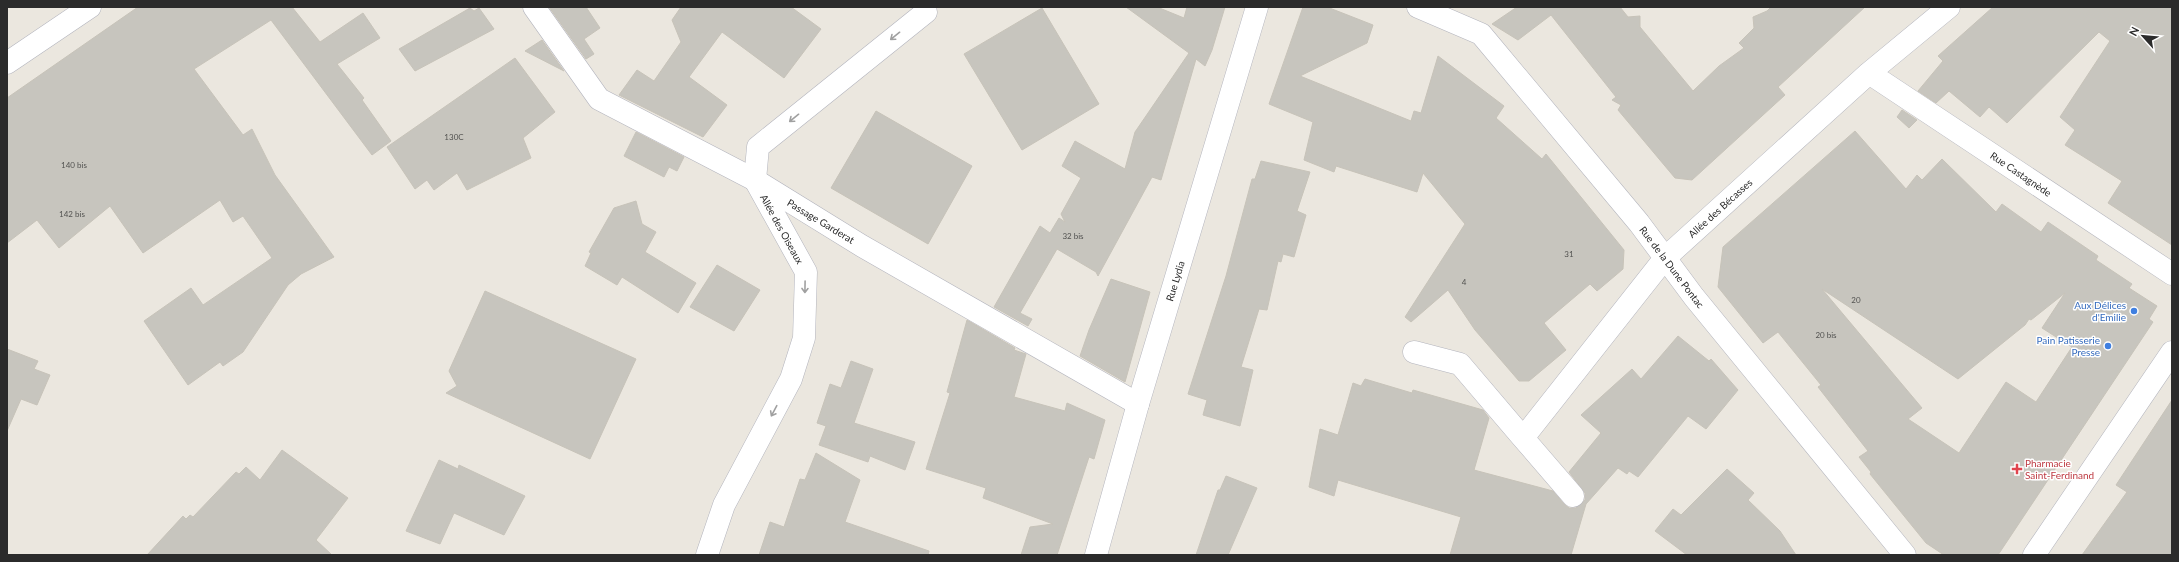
<svg xmlns="http://www.w3.org/2000/svg" width="2179" height="562" font-family="Lato,sans-serif">
	<style>
		.building { fill: #c7c5be; stroke: #c7c3b9; fill-rule: evenodd }
		.lines { fill: none; stroke-linecap: round; stroke-linejoin: round }
		.pedestrian-casing { stroke: #b3b4bd; stroke-width: 23 }
		.minor-casing { stroke: #b3b4bd; stroke-width: 23 }
		.secondary-casing { stroke: #b3b4bd; stroke-width: 23 }
		.pedestrian { stroke: #fff; stroke-width: 22 }
		.minor { stroke: #fff; stroke-width: 22 }
		.secondary { stroke: #fff; stroke-width: 22 }
		.oneway { stroke: #a0a0a0 }
		.shop-dot { fill: #3f7fe0; stroke: #fff; stroke-width: 1.5 }
		.health-dot { fill: #e0444e; stroke: #fff; stroke-width: 1.5 }
		.labels { text-anchor: middle; stroke-width: 3; stroke-linejoin: round; paint-order: stroke }
		.number-label { font-size: 8px; fill: #525250 }
		.street-label { font-size: 10px; fill: #2b2b2b; stroke: #fff }
		.shop-label { font-size: 10px; fill: #366cbe; stroke: #fff; text-anchor: end }
		.health-label { font-size: 10px; fill: #be3a42; stroke: #fff; text-anchor: start }
	</style>
	<rect width="100%" height="100%" fill="#ebe7df"/>
	<!-- building -->
	<path class="building" d="M138,7H292L320,42L363,13L380,38L337,64L364,98L362,100L391,141L372,155L271,20L194,69L243,135L252,129L275,175L334,257L301,274L288,285L243,352L223,366L220,362L188,385L144,321L191,288L203,305L272,258L243,216L233,222L220,200L143,253L110,206L59,248L37,220L7,243V98Z
		M549,7H586L600,28L584,39L594,54L586,59Z
		M681,7H791L821,29L784,78L722,32L689,77L727,105L703,137L619,95L637,70L654,81L681,42L672,20Z
		M1126,7H1157L1184,18L1187,7H1225L1212,50L1205,66L1196,59L1161,180L1152,177L1098,276L1096,272L1057,249L1020,313L1032,319L1028,326L994,307L1040,226L1050,233L1059,218L1065,222L1061,214L1081,178L1062,166L1075,141L1125,169L1135,132L1189,53Z
		M1303,7H1327L1373,25L1367,43L1300,76L1411,121L1414,111L1421,113L1438,56L1504,106L1496,118L1542,159L1546,154L1624,250L1623,269L1616,275L1597,291L1590,284L1544,323L1566,350L1529,381H1519L1475,330L1448,290L1411,322L1405,317L1465,224L1423,173L1417,192L1336,166L1334,172L1304,160L1313,122L1269,104Z
		M1517,7H1620L1628,17L1640,16V27L1693,91L1719,66L1744,48L1739,43L1754,28L1753,17L1767,11L1771,7H1865L1778,87L1785,95L1692,180L1675,178L1618,110L1621,105L1612,100L1616,97L1551,15L1518,40L1492,24Z
		M1993,7H2172V245L2108,203L2122,181L2065,145L2075,130L2060,117L2110,41L2099,32L2007,123L1989,107L1980,117L1949,91L1936,103L1918,91L1943,61L1938,56Z
		M470,8L474,11L479,8L494,29L415,71L399,49Z
		M1042,8L1099,104L1022,150L964,54Z
		M542,40L564,71L525,51Z
		M515,58L555,112L523,138L531,158L467,190L457,173L434,190L427,180L415,189L387,147Z
		M1902,110L1917,120L1909,128L1897,117Z
		M876,111L972,166L928,244L831,188Z
		M1855,131L1906,189L1917,175L1922,180L1942,159L1996,212L2002,204L2041,232L2048,222L2098,256L2096,260L2132,284L2129,288L2157,306L2149,319L2153,322L1998,555H1944L1926,543L1870,474L1871,472L1859,457L1868,451L1818,387L1821,385L1778,332L1763,343L1718,287L1723,247ZM1822,289L1958,379L2025,325L2029,319L2031,320L2065,293L2042,328L2072,347L2036,402L2006,382L1959,453L1908,419L1922,408Z
		M636,132L684,157L677,171L669,167L664,177L624,156Z
		M1261,161L1310,172L1297,211L1306,215L1294,257L1283,254L1281,262L1278,261L1267,310L1259,309L1241,367L1253,370L1240,426L1203,415L1207,400L1188,394L1226,276L1252,179H1255Z
		M636,201L642,224L656,232L645,252L696,283L678,313L622,277L617,285L585,266L591,253L589,252L614,208Z
		M717,265L760,290L734,331L690,307Z
		M1111,279L1150,292L1125,382L1080,356L1089,330Z
		M485,291L636,359L590,459L446,393L457,386L449,371Z
		M967,320L1015,348L1014,350L1026,354L1014,397L1065,411L1067,403L1105,420L1094,459L1089,457L1057,555H1021L1030,527L1053,524L983,498L986,488L926,469L950,393L947,392Z
		M1678,336L1709,361L1711,359L1738,390L1706,429L1688,416L1638,477L1629,471L1627,474L1618,468L1586,504L1571,555H1450L1461,517L1338,480L1334,496L1309,487L1320,429L1338,435L1353,383L1361,386L1365,379L1412,393L1413,390L1483,410L1489,418L1474,470L1553,491L1564,504L1569,508H1576L1585,500V493L1569,472L1601,433L1581,415L1632,369L1641,379Z
		M7,349L38,361L34,369L50,375L37,405L21,399L7,431Z
		M851,361L873,369L854,423L915,442L905,470L870,456L868,462L819,445L826,426L817,423L830,384L841,388Z
		M2172,400V555H2082L2127,492L2116,485Z
		M282,450L348,498L316,540L332,555H147L183,516L186,519L190,515L193,517L236,472L239,474L246,467L260,480Z
		M816,453L860,480L845,522L929,551L928,555H759L770,522L784,527L800,479L805,480Z
		M439,460L458,469L459,465L525,496L504,535L454,513L440,544L406,531Z
		M1727,469L1754,493L1748,500L1780,531L1796,555H1687L1655,531L1673,509L1681,515Z
		M1226,476L1257,488L1228,555H1196L1218,490H1220Z"/>
	<g class="lines">
		<!-- pedestrian casing -->
		<g class="pedestrian-casing">
			<path id="pedestrian" d="M534,7L599,99L755,180L862,246L1138,404"/>
		</g>
		<!-- minor casing -->
		<g class="minor-casing">
			<path id="minor" d="M1418,7L1481,34L1639,223L1694,297L1905,555
				M1869,73L2172,274
				M1414,352L1460,364L1523,438L1665,258L1869,73L1949,7
				M1523,438L1573,496
				M707,555L724,505L791,379L804,338L806,272L755,180L758,147L926,12
				M1096,555L1138,404L1257,7
				M2034,555L2172,352"/>
		</g>
		<!-- secondary casing -->
		<g class="secondary-casing">
			<path id="secondary" d="M7,63L90,7"/>
		</g>
		<!-- pedestrian -->
		<use href="#pedestrian" class="pedestrian"/>
		<!-- minor -->
		<use href="#minor" class="minor"/>
		<!-- secondary -->
		<use href="#secondary" class="secondary"/>
	</g>
	<!-- one-way arrows -->
	<defs><path id="oneway-shaft" d="M-6 0H5M1.5-3L5.5 0L1.5 3" fill="none" stroke-width="1.6" stroke-linecap="round" stroke-linejoin="round"/></defs>
	<g class="oneway">
		<use href="#oneway-shaft" transform="translate(895 36) rotate(141)"/>
		<use href="#oneway-shaft" transform="translate(794 118) rotate(141)"/>
		<use href="#oneway-shaft" transform="translate(805 287) rotate(91)"/>
		<use href="#oneway-shaft" transform="translate(774 411) rotate(118)"/>
	</g>
	<!-- markers -->
	<g class="shop-dot">
		<circle cx="2134" cy="311" r="4"/>
		<circle cx="2108" cy="346" r="4"/>
	</g>
	<path class="health-dot" d="M2015 463h4v4h4v4h-4v4h-4v-4h-4v-4h4z"/>
	<g class="labels">
		<!-- number labels -->
		<g class="number-label">
			<text x="454" y="140">130C</text>
			<text x="74" y="168">140 bis</text>
			<text x="72" y="217">142 bis</text>
			<text x="1073" y="239">32 bis</text>
			<text x="1569" y="257">31</text>
			<text x="1464" y="285">4</text>
			<text x="1856" y="303">20</text>
			<text x="1826" y="338">20 bis</text>
		</g>
		<!-- street labels -->
		<g class="street-label">
			<text transform="translate(2021 174) rotate(34)" y="4">Rue Castagnède</text>
			<text transform="translate(1720 208) rotate(-42)" y="4">Allée des Bécasses</text>
			<text transform="translate(821 221) rotate(31)" y="4">Passage Garderat</text>
			<text transform="translate(782 229) rotate(61)" y="4">Allée des Oiseaux</text>
			<text transform="translate(1672 267) rotate(53)" y="4">Rue de la Dune Pontac</text>
			<text transform="translate(1175 281) rotate(-73)" y="4">Rue Lydia</text>
		</g>
		<!-- shop labels -->
		<g class="shop-label">
			<text x="2126" y="309">Aux Délices<tspan x="2126" dy="12">d'Emilie</tspan></text>
			<text x="2100" y="344">Pain Patisserie<tspan x="2100" dy="12">Presse</tspan></text>
		</g>
		<!-- health labels -->
		<g class="health-label">
			<text x="2025" y="467">Pharmacie<tspan x="2025" dy="12">Saint-Ferdinand</tspan></text>
		</g>
	</g>
	<!-- border -->
	<rect width="2179" height="562" fill="none" stroke="#2b2b2b" stroke-width="16"/>
	<!-- north arrow -->
	<g transform="translate(2143 36) rotate(297)" stroke="#ffffff" stroke-width="3" paint-order="stroke">
	<path d="M0-3L7 15L0 10L-7 15Z" fill="#2b2b2b"/>
	<text y="-6" font-size="11" font-weight="bold" text-anchor="middle" fill="#2b2b2b">N</text>
	</g>
</svg>
